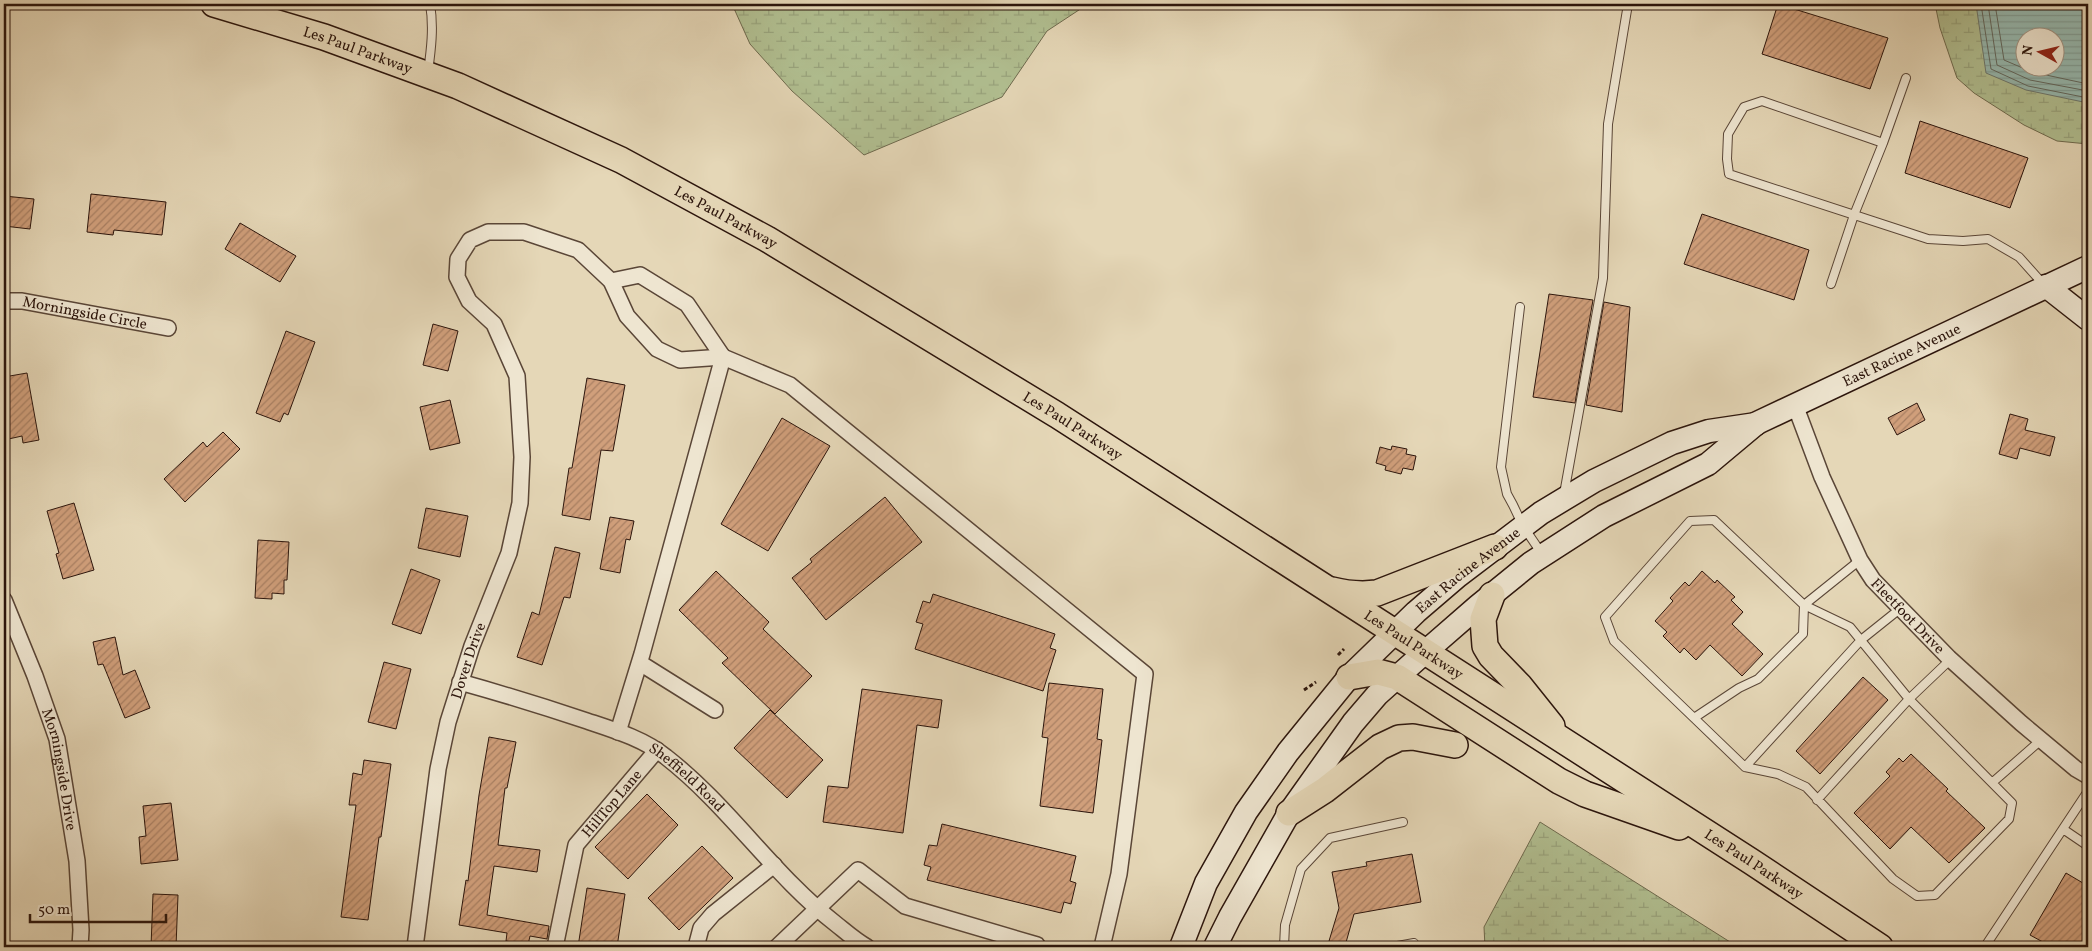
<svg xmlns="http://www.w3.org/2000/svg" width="2092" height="951" font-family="Vollkorn,serif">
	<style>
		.wetland { fill: url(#wetland-marsh); stroke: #6e6a4e; fill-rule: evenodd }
		.water { fill: url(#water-rules); stroke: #6c776e; fill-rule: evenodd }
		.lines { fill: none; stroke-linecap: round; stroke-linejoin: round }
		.shore { stroke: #61675e; stroke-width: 1 }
		.building { fill: url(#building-hatch); stroke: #2c150c }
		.lane-casing { stroke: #5a4637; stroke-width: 10 }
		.street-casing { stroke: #5a4637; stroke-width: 18 }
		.secondary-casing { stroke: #2c150c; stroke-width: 25 }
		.primary-casing { stroke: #2c150c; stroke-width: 28 }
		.path { stroke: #2c150c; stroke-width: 3; stroke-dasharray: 4 2.5; stroke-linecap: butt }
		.lane { stroke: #eee5d0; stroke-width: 8 }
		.street { stroke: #eee5d0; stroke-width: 15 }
		.secondary { stroke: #eee5d0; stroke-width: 22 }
		.primary { stroke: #e5d7b7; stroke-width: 25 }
		.labels { text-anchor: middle; stroke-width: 4.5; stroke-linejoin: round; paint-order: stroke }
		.street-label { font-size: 15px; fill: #2c150c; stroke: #eee5d0 }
	</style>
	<defs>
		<pattern id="wetland-marsh" width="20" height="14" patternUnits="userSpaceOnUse" patternTransform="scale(1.25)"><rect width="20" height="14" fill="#b1bf91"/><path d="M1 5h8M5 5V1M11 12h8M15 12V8" fill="none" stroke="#98a37c"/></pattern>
		<pattern id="water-rules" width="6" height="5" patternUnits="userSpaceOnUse" patternTransform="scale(1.25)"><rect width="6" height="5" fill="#96b9b0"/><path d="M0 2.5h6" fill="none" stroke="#819e96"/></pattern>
		<pattern id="building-hatch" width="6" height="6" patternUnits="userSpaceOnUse" patternTransform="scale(1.25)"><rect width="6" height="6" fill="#d09f7b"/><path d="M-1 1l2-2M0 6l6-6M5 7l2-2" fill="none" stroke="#a98063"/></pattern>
	</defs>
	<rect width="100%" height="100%" fill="#e5d7b7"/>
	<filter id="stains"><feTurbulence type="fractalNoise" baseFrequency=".004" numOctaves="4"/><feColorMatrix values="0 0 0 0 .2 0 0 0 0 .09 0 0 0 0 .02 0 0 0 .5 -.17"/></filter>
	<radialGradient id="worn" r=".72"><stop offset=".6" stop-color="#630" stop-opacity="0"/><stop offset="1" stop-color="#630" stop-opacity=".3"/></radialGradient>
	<!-- wetland -->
	<path class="wetland" d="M732,4H1088L1047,31L1002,97L864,155L792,91L750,44Z
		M1935,4H2088V144L2057,141L2024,125L1974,93L1957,78L1940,28ZM2024,38H2054V68H2024Z
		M1540,822L1738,947H1485L1484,927Z"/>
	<!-- water -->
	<path class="water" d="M1976,4H2088V103L2026,90L1986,73ZM2024,38H2054V68H2024Z"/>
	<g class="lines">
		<!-- shore -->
		<path class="shore" d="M1981,4L1991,69L2028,86L2088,98
			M1988,4L1997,65L2030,80L2088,91
			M1995,4L2004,60L2032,72L2088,84"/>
	</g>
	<!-- building -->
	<path class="building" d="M1778,4L1888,38L1870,89L1762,54Z
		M1920,121L2028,158L2010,208L1905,173Z
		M91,194L166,202L162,235L114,230L113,235L87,232Z
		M4,196L34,199L30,229L4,226Z
		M1702,214L1809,250L1794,300L1684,264Z
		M240,223L296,256L280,282L225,249Z
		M1549,294L1593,300L1575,403L1533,397Z
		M1604,302L1630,307L1622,412L1586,405Z
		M433,324L458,331L448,371L423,365Z
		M286,331L315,342L288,415L284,413L280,422L256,413Z
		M27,373L39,440L23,443L22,436L4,440V377Z
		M587,378L625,385L613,451L601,450L590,520L562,515L569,468H572Z
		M450,400L460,443L430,450L420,407Z
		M1917,403L1925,420L1897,435L1888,418Z
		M2010,414L2028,419L2025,430L2055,437L2050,456L2020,448L2017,459L1999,454Z
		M782,418L830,446L768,551L721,524Z
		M223,432L240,449L185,502L164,479L203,442L207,447Z
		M1392,446L1407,449L1406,454L1416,456L1413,470L1403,468L1401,474L1385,470L1386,466L1376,463L1380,447L1391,450Z
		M885,497L922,542L826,620L792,578L812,562L810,559Z
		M74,503L94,570L63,579L56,554L59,553L47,511Z
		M426,508L468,516L460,557L418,548Z
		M610,517L634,521L630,540L626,539L620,573L600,569Z
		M258,540L289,542L287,580H284V594L272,593V599L255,598Z
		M555,547L580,553L570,598L564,597L542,665L517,657L532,612L539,615Z
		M411,569L440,580L421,634L392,624Z
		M716,571L769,622L763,629L812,676L775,714L722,663L728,658L679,610Z
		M1702,571L1715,583L1717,580L1735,597L1731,600L1743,612L1732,624L1763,654L1742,676L1710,645L1696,660L1684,648L1680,653L1663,636L1667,632L1655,621L1673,601L1670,598L1685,582L1689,586Z
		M933,594L1055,634L1050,648L1056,650L1043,691L915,649L923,624L916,622L923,601L930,603Z
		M115,637L123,675L135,670L150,708L125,718L103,664L98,665L93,642Z
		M384,662L411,669L396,729L368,722Z
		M1863,677L1888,700L1820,774L1796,751Z
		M1049,683L1103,689L1097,739L1102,740L1093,813L1040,806L1048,738L1042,737Z
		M862,689L942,700L938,728L917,725L903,833L823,822L828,786L848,788Z
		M770,710L823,760L787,798L734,748Z
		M489,737L516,742L507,788H505L498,845L540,850L537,872L494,866L487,915L549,926L547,939L530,936L528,945L506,941L507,933L459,925L466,880L468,881L479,795Z
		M1911,754L1948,789L1946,791L1985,828L1949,863L1911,827L1890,849L1854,813L1890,776L1886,772L1899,758L1903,762Z
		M364,760L391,764L381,837H379L368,920L341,917L356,805H349L353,773L362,775Z
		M647,794L678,825L628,879L595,847Z
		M171,803L178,860L141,864L139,837L146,836L143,806Z
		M942,824L1076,856L1070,881L1076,883L1071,904L1064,902L1061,913L927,880L931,867L924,865L929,845L937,846Z
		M702,846L733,878L679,930L648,898Z
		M1412,854L1421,902L1354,914L1345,946L1329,941L1339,908L1332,872L1367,866L1366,862Z
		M2066,873L2088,886V947H2052L2030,935Z
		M587,888L625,894L617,947H578Z
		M153,894L178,895L176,947H151Z"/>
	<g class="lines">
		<!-- lane casing -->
		<g class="lane-casing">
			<path id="lane" d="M428,72C431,50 434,27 430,4
				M1906,78L1883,143L1762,101L1744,107L1728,134L1727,159L1729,174L1928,239L1963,241L1988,239L2019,257L2044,285
				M1831,284L1854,215L1883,143
				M1520,307L1501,467L1507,494L1513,505L1523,526L1542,554
				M1564,494L1603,278L1608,124L1628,4
				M1694,718L1739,688L1758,679L1803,634L1804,605L1850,627L1909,699L2012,803L2009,819L1935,895L1917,896L1893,879L1806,787L1778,774L1745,767L1614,641L1605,617L1690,521L1714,520L1804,605L1860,560
				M1745,767L1861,640L1901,608
				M1993,782L2041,740
				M1817,800L1909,699L1951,659
				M2063,829L2088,846
				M1284,947L1285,925L1301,869L1330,838L1403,822
				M1392,947L1414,943
				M1989,947L1986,945L2088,791"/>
		</g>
		<!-- street casing -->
		<g class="street-casing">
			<g id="street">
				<path d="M611,281L640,275L687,304L723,357L642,654L618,732"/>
				<path id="s1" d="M4,301H22L168,328"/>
				<path id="s2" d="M1795,405L1822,477L1860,560L1873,580L1949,658L2021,723L2076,769L2088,776"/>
				<path id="s3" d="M4,600L35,676L57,739L77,861L81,930L80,947"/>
				<path d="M640,663L715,710"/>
				<path id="s4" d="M460,682C503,694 545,707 587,721C614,730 644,739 666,757C729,806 773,875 836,924C846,932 856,941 867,947"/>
				<path id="s5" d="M415,947L438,769L448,722L472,646L509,553L520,503L522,457L517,376L494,324L469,301L457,277L458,259L470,240L488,232H524L578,250L611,281L627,316L657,349L680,360L723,357L790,385L1145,674L1119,874L1102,947"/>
				<path id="s6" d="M555,947L576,845L657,750"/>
				<path d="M696,947L701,928L713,914L774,865"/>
				<path d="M777,947L858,870L905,906L1037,945"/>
			</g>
		</g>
		<!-- secondary casing -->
		<g class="secondary-casing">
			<g id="secondary">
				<path d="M2046,286L2088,319"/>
				<path id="s7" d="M1181,947L1206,883L1246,812L1288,752L1349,677L1416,612L1458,576L1541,513L1594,481L1672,443L1709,431L1756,424"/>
				<path id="s8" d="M1215,947L1230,917L1289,813L1353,723L1377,695L1424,653L1478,606L1531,563L1604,516L1708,464L1757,423L2088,267"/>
			</g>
		</g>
		<!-- primary casing -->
		<g class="primary-casing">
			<g id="primary">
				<path id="s9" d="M214,4L324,37L458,86L621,160L767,239L1057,415L1752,862L1880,947"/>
				<path d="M1332,590C1348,594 1362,595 1377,593L1495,547"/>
				<path d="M1492,595L1483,619L1485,646L1491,656L1520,686L1552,726"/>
				<path d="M1349,677L1378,672L1397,677L1559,781L1585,794L1679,827"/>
				<path d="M1289,813L1325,790L1380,747L1399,738L1413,737L1455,745"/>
			</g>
		</g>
		<!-- path -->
		<path class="path" d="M1338,655L1344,649
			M1304,690L1316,682"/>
		<!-- lane -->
		<use href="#lane" class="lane"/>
		<!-- street -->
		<use href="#street" class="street"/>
		<!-- secondary -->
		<use href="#secondary" class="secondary"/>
		<!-- primary -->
		<use href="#primary" class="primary"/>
	</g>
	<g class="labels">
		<!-- street labels -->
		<g class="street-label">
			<text dy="5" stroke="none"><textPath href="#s9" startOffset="151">Les Paul Parkway</textPath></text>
			<text dy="5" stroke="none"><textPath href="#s9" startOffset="556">Les Paul Parkway</textPath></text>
			<text dy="5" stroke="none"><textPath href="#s1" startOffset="82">Morningside Circle</textPath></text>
			<text dy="5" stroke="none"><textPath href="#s8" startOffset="930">East Racine Avenue</textPath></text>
			<text dy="5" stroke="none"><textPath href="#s9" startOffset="961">Les Paul Parkway</textPath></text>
			<text dy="5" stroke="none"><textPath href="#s7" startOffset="480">East Racine Avenue</textPath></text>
			<text dy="5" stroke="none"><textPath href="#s2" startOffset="242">Fleetfoot Drive</textPath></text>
			<text dy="5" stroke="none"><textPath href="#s9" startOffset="1366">Les Paul Parkway</textPath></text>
			<text dy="5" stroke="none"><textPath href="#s5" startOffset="292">Dover Drive</textPath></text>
			<text dy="5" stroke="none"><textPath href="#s3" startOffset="179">Morningside Drive</textPath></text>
			<text dy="5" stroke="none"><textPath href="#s4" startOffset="249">Sheffield Road</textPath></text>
			<text dy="5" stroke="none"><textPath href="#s6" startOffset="159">HillTop Lane</textPath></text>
			<text dy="5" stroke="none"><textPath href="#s9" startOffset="1771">Les Paul Parkway</textPath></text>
		</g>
	</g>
	<!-- margin -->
	<rect width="2092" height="951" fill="none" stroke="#e5d7b7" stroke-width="20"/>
	<rect x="5" y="5" width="2082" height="941" fill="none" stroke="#2c150c" stroke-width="2.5"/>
	<rect x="10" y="10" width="2072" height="931" fill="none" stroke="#2c150c"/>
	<!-- north arrow -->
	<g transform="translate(2040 52) rotate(278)"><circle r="24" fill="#eee5d0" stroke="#a09282"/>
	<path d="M0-4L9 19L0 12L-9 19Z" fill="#8f2418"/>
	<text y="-8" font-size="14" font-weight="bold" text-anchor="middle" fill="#2c150c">N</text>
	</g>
	<!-- scale -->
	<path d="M30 914v8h136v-8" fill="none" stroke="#2c150c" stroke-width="2.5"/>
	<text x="38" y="914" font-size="15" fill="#2c150c" stroke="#eee5d0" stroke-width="4" paint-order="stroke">50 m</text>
	<rect width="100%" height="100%" filter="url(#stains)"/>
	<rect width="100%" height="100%" fill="url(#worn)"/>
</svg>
